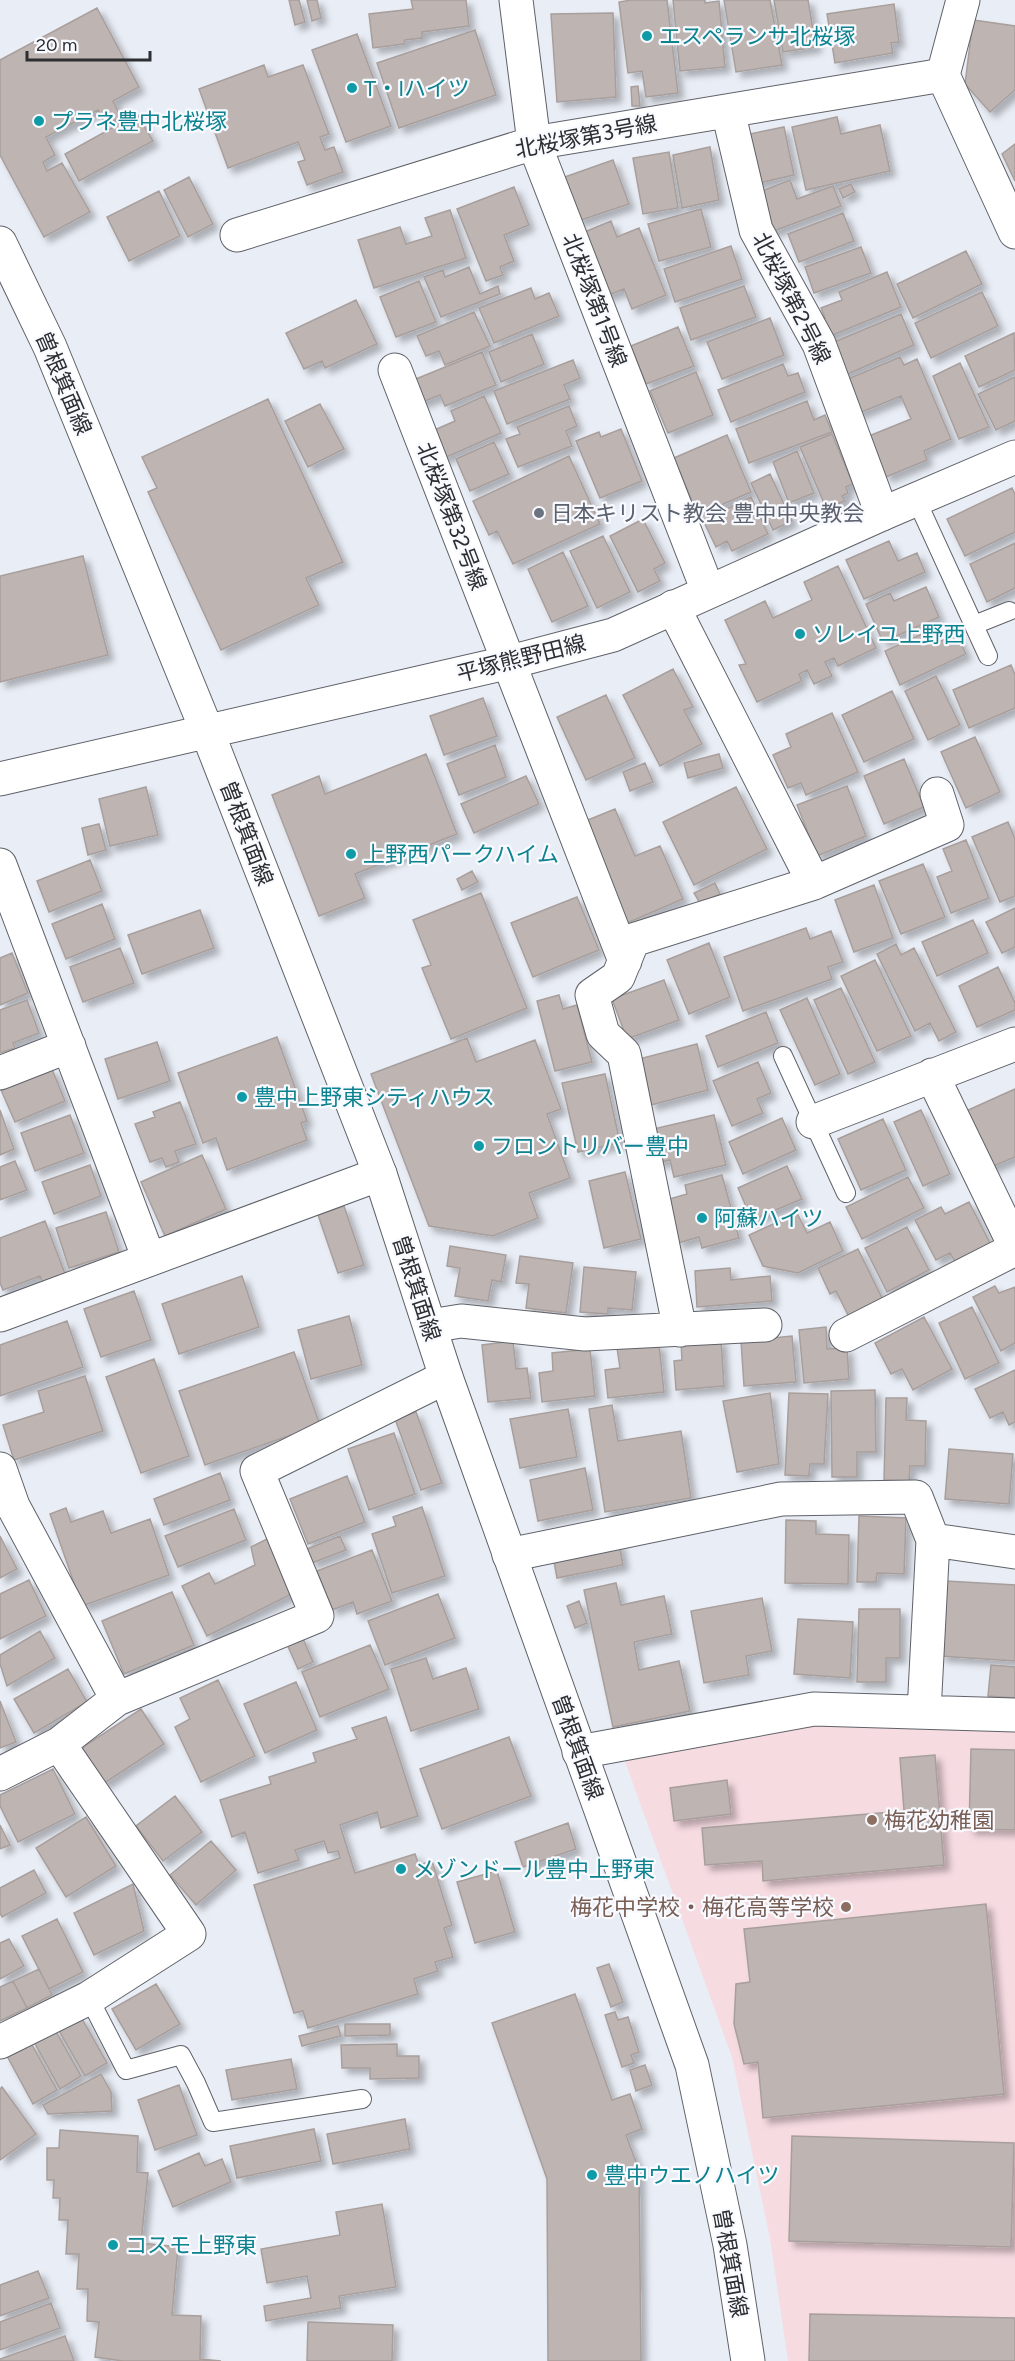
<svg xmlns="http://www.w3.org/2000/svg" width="1015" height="2361" font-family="Figtree,'Noto Sans JP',sans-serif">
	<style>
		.education { fill: #f6dbe1 }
		.building { fill: #beb5b3; stroke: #a89f9d; stroke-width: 1.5; filter: url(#shadow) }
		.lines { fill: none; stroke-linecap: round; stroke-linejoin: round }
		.lane-casing { stroke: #5f6269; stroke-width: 20 }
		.street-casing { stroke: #5f6269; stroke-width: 35 }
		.secondary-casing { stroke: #5f6269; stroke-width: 35 }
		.lane { stroke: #fff; stroke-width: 18 }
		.street { stroke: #fff; stroke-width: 33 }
		.secondary { stroke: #fff; stroke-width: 33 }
		.culture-dot { fill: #0f9aa8; stroke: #f8faff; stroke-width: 2 }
		.worship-dot { fill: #6b7280; stroke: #f8faff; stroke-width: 2 }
		.education-dot { fill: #8d6e63; stroke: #f8faff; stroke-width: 2 }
		.labels { text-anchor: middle; stroke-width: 4.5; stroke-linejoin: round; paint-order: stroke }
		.culture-label { font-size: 22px; fill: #0d838f; stroke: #f8faff; text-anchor: start }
		.street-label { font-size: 22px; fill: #2d2e31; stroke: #f8faff }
		.worship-label { font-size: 22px; fill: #5b616d; stroke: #f8faff; text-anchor: start }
		.education-label { font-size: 22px; fill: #785e54; stroke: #f8faff; text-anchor: start }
	</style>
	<defs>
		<filter id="shadow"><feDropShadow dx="5.5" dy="5.5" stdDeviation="3" flood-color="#0004"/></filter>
	</defs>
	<rect width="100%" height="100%" fill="#e9edf5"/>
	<!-- education -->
	<path class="education" d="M817,1720L1015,1726V2361H788L770,2238L732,2057L623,1756Z"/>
	<!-- building -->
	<path class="building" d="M289,0H299L305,22L295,25Z
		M307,0H317L321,18L312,21Z
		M411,0H466L469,26L422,32V38L405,40L404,44L373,48L369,14L413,9Z
		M667,0L678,93L646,97L642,71L628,73L619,2L631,0Z
		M673,0H705V3L719,1L725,67L680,71Z
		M724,0H770L782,65L736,72Z
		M774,0H808L816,47L783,52Z
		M894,4L899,42L891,43L893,53L835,63L827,14Z
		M97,8L139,87L113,101L121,117L106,125L98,110L46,137L55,155L43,162L47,171L62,163L90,212L44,237L0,155V60Z
		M613,13L616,97L557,102L551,14Z
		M973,20L1015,26V90L990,112L965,84Z
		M475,30L496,95L399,128L377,63Z
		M357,34L391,126L346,142L312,50Z
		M264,65L268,77L303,65L329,134L320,137L325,150L334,147L343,172L307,185L298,162L305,160L298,142L228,168L199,89Z
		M638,86L640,106H632L631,87Z
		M137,114L153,141L79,181L65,154Z
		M837,117L841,134L880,125L890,171L806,190L792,127Z
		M784,127L794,175L755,184L745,135Z
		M1015,144V181L1002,154Z
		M710,147L719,200L682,208L673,155Z
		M669,152L678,208L643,214L633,158Z
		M613,160L629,204L578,221L562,178Z
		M189,177L213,224L188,237L164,190Z
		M790,180L797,199L833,186L841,206L771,232L757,193Z
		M851,184L855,192L843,198L839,189Z
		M514,187L529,225L504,235L514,261L500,267L503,275L486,281L457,209Z
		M159,191L180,236L129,261L107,217Z
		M701,209L711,247L659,261L648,224Z
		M450,210L466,258L374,288L358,240L400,227L406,244L432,236L425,218Z
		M843,213L854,241L799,262L788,234Z
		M611,221L617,237L639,228L666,295L632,309L624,289L606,296L582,233Z
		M731,246L742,279L675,302L664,269Z
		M861,247L871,273L814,293L805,267Z
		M966,251L982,284L913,318L897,284Z
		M469,267L480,294L498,286L500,294L441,317L424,277L443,270L445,277Z
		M887,272L901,307L823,339L816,322L825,318L821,308L842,300L839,292Z
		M419,281L436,322L396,337L380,297Z
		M744,286L756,317L691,340L680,308Z
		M531,288L535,299L549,293L559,316L494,343L479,308Z
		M982,292L998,326L931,358L915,323Z
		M356,300L377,344L325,368L322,361L304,369L286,333Z
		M474,312L490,346L445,365L439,351L426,356L417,336Z
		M901,314L914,345L841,377L827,345Z
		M770,318L784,355L722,379L707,342Z
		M678,327L694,366L646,384L631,346Z
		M1014,333L1015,370L979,387L965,356Z
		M532,334L544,364L501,382L489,352Z
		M482,352L496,385L445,406L440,395L420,403L411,381Z
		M900,357L904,365L917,359L951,439L924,451L927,460L886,477L869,436L911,419L901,396L857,414L848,379Z
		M573,360L580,378L564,385L570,399L507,424L494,391Z
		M960,363L989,427L959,439L933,376Z
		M783,364L788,376L798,373L805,392L731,422L718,390Z
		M696,372L713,415L668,433L650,391Z
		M1015,377V421L996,430L978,394Z
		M484,396L501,433L442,459L430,432L455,421L451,411Z
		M268,399L343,562L306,578L319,605L221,650L148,492L157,488L142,457Z
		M807,401L814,420L825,415L832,432L749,463L736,429Z
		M320,404L344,449L308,467L285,421Z
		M569,406L577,426L566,431L572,446L518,467L506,439L520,434L517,427Z
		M621,429L642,481L600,498L576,441L599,432L601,437Z
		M832,434L853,484L846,487L848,493L842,496L845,501L826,508L800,447Z
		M727,435L751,492L698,515L674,458Z
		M494,442L509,474L470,491L456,459Z
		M797,451L814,493L789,503L773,462Z
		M569,456L600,524L513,564L497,531L489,535L473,501Z
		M770,474L792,521L773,530L751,483Z
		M1012,488L1015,494V532L965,556L947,519Z
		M751,497L768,534L732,551L727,541L716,547L703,520Z
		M643,519L665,563L654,569L660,581L638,592L610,536Z
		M603,536L630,592L597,608L570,551Z
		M889,541L898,561L917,553L925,572L864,599L846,560Z
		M1015,543V588L987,602L970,564Z
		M563,552L588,606L552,622L528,569Z
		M83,556L108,655L0,682V576Z
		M838,566L876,648L838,666L834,658L825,662L832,676L814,684L807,670L799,674L802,681L757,702L739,665L746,664L725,620L765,601L773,618L812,600L804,582Z
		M926,587L939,617L883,642L866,604L890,593L894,601Z
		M928,631L934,644L956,634L966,654L900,685L885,651Z
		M1011,665L1015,675V708L969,728L953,690Z
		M673,669L693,707L684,710L702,744L660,766L623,695Z
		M936,676L960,725L928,740L905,691Z
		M892,691L914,739L864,762L842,715Z
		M606,695L635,758L586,780L557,717Z
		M483,698L497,736L444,755L430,716Z
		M832,713L858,772L806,795L801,783L788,788L773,755L791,747L786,734Z
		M975,737L1000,792L966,808L941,752Z
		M495,745L506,777L459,795L447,764Z
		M426,754L457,834L355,874L365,898L319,916L272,795L319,776L325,794Z
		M719,754L723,768L688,778L684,763Z
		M904,759L924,807L884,824L864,776Z
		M645,763L653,782L630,791L623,772Z
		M526,776L539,804L474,833L461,804Z
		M847,786L866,836L817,856L797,805Z
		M146,787L158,835L110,846L99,799Z
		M736,787L767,849L694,885L663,822Z
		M615,809L635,856L660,846L683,899L627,923L583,822Z
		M1008,822L1015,839V896L1000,902L972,837Z
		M99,824L106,850L88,855L82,828Z
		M966,840L989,898L951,913L937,877L952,871L943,849Z
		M90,860L102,891L49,912L37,881Z
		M923,864L945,917L901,934L879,881Z
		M472,871L478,882L462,890L457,879Z
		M715,883L720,894L700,903L694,893Z
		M874,885L893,938L854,952L835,900Z
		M481,893L527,1008L451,1039L422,968L431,965L413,920Z
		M577,897L599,950L533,977L511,923Z
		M102,904L115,939L66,959L52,924Z
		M1015,908V947L1002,953L986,922Z
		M200,910L214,948L142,974L128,935Z
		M973,920L988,953L937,976L922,942Z
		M806,928L810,939L831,931L843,962L828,967L832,979L743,1011L724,957Z
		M709,943L730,997L689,1014L667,960Z
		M896,944L901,955L914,948L956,1032L939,1041L930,1023L915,1031L877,954Z
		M120,948L134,983L83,1002L70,967Z
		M12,953L28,993L0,1005V958Z
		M875,960L911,1036L877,1051L841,976Z
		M998,967L1015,1003V1010L977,1027L959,986Z
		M664,980L679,1020L627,1039L612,999Z
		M841,988L875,1062L848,1074L814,1000Z
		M559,995L563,1009L577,1005L592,1062L555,1071L537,1001Z
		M807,998L840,1074L815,1085L780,1010Z
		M27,1000L39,1033L13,1043L15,1048L0,1053V1010Z
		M766,1012L778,1043L718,1067L706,1036Z
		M277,1037L307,1121L301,1123L307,1140L227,1170L216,1138L203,1143L178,1073Z
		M467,1038L476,1062L535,1040L561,1109L547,1114L570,1178L529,1193L538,1218L493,1236L429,1226L371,1074Z
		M157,1042L170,1081L118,1099L105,1059Z
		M697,1044L708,1090L651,1105L639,1059Z
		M758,1062L771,1093L757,1099L763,1113L732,1126L713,1081Z
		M52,1069L65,1101L15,1122L1,1090Z
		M605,1074L620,1143L578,1152L562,1083Z
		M1015,1089V1157L989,1168L964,1112Z
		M180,1102L196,1144L175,1151L179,1162L166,1167L162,1158L150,1162L135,1124L155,1117L153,1112Z
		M0,1110L14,1149L0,1155Z
		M921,1110L950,1174L923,1186L894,1122Z
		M70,1115L84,1153L35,1171L21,1133Z
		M714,1115L726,1165L674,1177L670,1160L657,1163L649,1130Z
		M782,1118L796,1150L743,1174L729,1142Z
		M883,1119L906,1170L861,1190L838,1139Z
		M202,1155L226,1209L165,1236L141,1182Z
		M15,1161L27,1190L0,1200V1167Z
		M90,1165L101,1196L54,1214L42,1182Z
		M787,1166L802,1199L752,1220L738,1188Z
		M625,1172L641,1239L604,1248L589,1181Z
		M722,1175L739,1238L702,1248L699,1237L678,1243L666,1200L687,1194L685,1185Z
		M908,1177L924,1208L862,1239L846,1207Z
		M969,1202L991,1245L956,1263L950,1253L936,1260L915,1220L941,1207L945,1214Z
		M344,1206L364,1265L338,1273L318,1215Z
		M106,1212L119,1252L69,1268L56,1228Z
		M797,1213L807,1233L830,1222L843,1251L798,1273L763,1266L749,1235Z
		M45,1221L67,1279L44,1288L40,1276L3,1290L0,1283V1238Z
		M907,1227L929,1270L887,1292L865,1248Z
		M450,1246L506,1255L501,1282L492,1280L488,1301L455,1296L460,1268L447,1266Z
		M858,1249L883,1300L849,1317L836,1291L830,1294L818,1268Z
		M520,1256L573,1263L566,1313L526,1308L529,1284L516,1283Z
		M584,1267L636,1272L632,1310L608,1308V1314L580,1312Z
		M730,1268L731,1280L770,1276L772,1301L697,1307L695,1271Z
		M242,1276L259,1327L179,1354L162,1304Z
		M995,1286L999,1293L1015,1287V1343L1001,1351L973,1297Z
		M134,1291L151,1340L101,1357L84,1309Z
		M972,1307L999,1363L965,1379L939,1323Z
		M349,1316L362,1365L311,1379L298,1330Z
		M924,1317L952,1369L913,1390L902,1369L891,1374L875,1343Z
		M67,1321L83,1367L0,1396V1345Z
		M826,1327L827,1349L847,1348L849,1379L804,1383L799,1330Z
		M792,1336L796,1382L744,1386L741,1341Z
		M721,1339L724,1386L676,1390L674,1361L682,1360L681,1342Z
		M513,1341L516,1369L527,1368L531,1398L488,1402L482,1345Z
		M659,1344L664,1392L608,1398L605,1370L620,1368L617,1348Z
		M590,1349L595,1396L542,1402L539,1373L553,1371L552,1353Z
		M294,1352L320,1425L205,1465L179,1391Z
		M154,1359L189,1456L141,1473L106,1377Z
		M1015,1370V1422L1009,1425L1003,1412L990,1418L975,1389Z
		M85,1376L103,1431L14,1460L3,1425L44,1412L38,1391Z
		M875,1390L876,1452H857V1477H832L831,1391Z
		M770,1393L779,1464L737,1472L723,1401Z
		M789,1393L828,1394L824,1464H810L809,1476L785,1475Z
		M886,1398H907L906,1420L926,1421L925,1466H910L909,1481L884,1480Z
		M612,1405L618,1441L681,1431L691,1498L605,1512L589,1409Z
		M568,1409L577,1457L520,1468L510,1419Z
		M416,1412L442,1483L421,1490L395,1419Z
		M394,1433L415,1494L369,1510L348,1449Z
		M949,1449L1013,1454L1009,1504L945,1499Z
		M585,1468L593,1510L538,1521L530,1480Z
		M220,1473L230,1500L164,1525L154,1499Z
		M347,1476L365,1522L308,1544L290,1499Z
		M422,1507L445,1576L392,1593L372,1534L396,1526L393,1517Z
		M66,1508L71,1522L103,1511L111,1533L150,1519L169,1575L82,1606L50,1514Z
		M234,1509L246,1540L178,1567L165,1536Z
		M859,1516L906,1518L904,1574L877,1573L876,1582H857Z
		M786,1520L816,1521V1534L849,1535L848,1584L785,1583Z
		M0,1536L17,1569L0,1578Z
		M273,1536L300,1590L207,1636L182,1586L209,1573L215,1584L255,1565L251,1547Z
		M340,1536L346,1550L312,1563L307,1549Z
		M619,1542L623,1565L557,1578L553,1556Z
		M372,1550L392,1601L357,1614L353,1602L332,1610L317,1571Z
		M29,1580L46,1616L0,1639V1594Z
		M946,1581L1015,1585V1661L940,1656Z
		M616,1583L621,1605L664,1596L672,1634L634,1642L639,1670L679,1661L690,1711L613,1727L584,1590Z
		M172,1592L194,1645L124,1674L102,1621Z
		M438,1594L455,1638L385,1665L368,1621Z
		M762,1598L772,1651L746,1656L749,1675L704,1683L691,1611Z
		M579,1601L587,1623L575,1628L567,1606Z
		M859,1609H900V1658H886V1682H857Z
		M798,1619L853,1622L850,1678L794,1674Z
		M40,1631L55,1658L7,1686L0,1664V1655Z
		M302,1636L313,1662L298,1669L286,1642Z
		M370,1645L389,1689L320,1717L302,1672Z
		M426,1658L433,1679L466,1668L479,1709L411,1731L391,1669Z
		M991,1665L1015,1667V1698L988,1696Z
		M68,1669L87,1702L34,1733L14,1699Z
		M218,1680L255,1756L201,1782L175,1727L190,1719L180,1698Z
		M296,1682L317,1730L265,1753L244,1704Z
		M0,1701L16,1742L0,1748Z
		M141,1709L164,1744L103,1784L80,1749Z
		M386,1717L418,1816L381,1828L377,1812L340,1825L355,1873L415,1854L419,1865L432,1861L452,1925L444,1928L453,1957L435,1962L438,1971L414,1979L418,1994L308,2028L303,2011L294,2013L254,1885L340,1858L338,1851L328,1853L324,1841L295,1850L299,1860L258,1873L245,1832L232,1837L220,1800L271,1784L269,1777L316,1762L313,1753L357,1739L352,1728Z
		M509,1737L531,1796L442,1829L420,1769Z
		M971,1749L1015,1750V1830L969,1829Z
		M935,1755L944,1865L763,1881L762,1861L705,1865L702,1828L904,1811L900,1758Z
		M53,1769L75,1814L18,1842L0,1806V1795Z
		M727,1780L731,1814L674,1821L670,1788Z
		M175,1796L202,1832L163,1861L136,1826Z
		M86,1817L116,1866L66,1897L36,1848Z
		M568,1823L576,1849L523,1867L515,1842Z
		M0,1825L10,1845L0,1849Z
		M211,1841L236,1870L196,1905L170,1875Z
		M34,1870L46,1893L2,1917L0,1913V1888Z
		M497,1871L515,1932L475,1943L457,1882Z
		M133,1884L144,1931L94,1955L74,1913Z
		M986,1904L1004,2094L763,2118L758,2062L744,2064L734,2024L736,1984L750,1982L744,1929Z
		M57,1919L83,1972L49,1989L22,1936Z
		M9,1939L24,1966L0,1979V1943Z
		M609,1964L623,2002L611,2007L597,1968Z
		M39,1969L52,1995L27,2008L13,1981Z
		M13,1981L27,2008L0,2021V1987Z
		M156,1984L180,2024L136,2050L112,2009Z
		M575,1994L612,2100L630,2094L642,2129L626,2135L639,2170L641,2361H548L547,2179L492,2023Z
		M615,2012L618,2020L628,2017L639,2052L631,2055L634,2063L622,2067L605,2015Z
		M81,2017L107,2063L85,2076L58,2029Z
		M345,2024H390V2035L345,2036Z
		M338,2026L341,2036L302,2046L299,2036Z
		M54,2028L81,2076L60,2089L33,2040Z
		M31,2043L57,2090L33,2104L7,2056Z
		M397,2044V2056H419V2078L370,2079V2068H342L341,2045Z
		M291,2059L297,2089L232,2100L226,2070Z
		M645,2065L652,2085L636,2091L630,2070Z
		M101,2074L111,2092L112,2111L48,2114L43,2105Z
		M179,2085L197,2135L155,2150L138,2100Z
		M2,2087L36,2134L0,2160V2089Z
		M405,2119L410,2149L333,2164L327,2134Z
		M314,2129L321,2161L237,2178L230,2146Z
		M60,2130L138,2136L137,2172L148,2173L141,2243L178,2247L172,2315L201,2316L200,2359L221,2361H123L95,2357L99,2322L87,2321L88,2289H77L79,2254H66L68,2220H59L60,2198H53L54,2180H47V2148H59Z
		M792,2136L1014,2143L1011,2247L789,2241Z
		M199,2153L205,2166L222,2159L231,2182L173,2207L158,2171Z
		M382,2204L396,2287L339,2296L341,2308L266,2321L264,2306L311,2298L307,2276L267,2283L261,2249L340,2235L336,2212Z
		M38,2271L49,2298L0,2316V2285Z
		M51,2303L60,2328L0,2350V2322Z
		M810,2314L1015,2318V2361H809Z
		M308,2322L393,2325L392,2361H307Z
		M65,2336L74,2361H0V2359Z"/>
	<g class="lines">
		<!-- lane casing -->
		<g class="lane-casing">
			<path id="lane" d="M916,499L988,656
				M974,625L1009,611
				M783,1056L846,1193
				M89,1998L126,2070L181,2055L196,2083L213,2122L362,2099"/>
		</g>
		<!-- street casing -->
		<g class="street-casing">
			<path id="street" d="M516,0L534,143L708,591
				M963,0L943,75L1015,232
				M728,111L756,230L819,344L882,514
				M237,235L534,143L943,75
				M395,370L625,961
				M673,607L814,883
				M0,865L149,1259
				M0,1073L69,1046
				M932,1075L1015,1246
				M813,1122L1015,1044
				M0,1315L380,1174
				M430,1326L461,1321L585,1334L765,1325
				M680,1330L624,1054L603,1034L592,995L618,977L633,940L814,883L947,825L937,794
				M846,1335L1015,1249
				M0,1469L13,1506L117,1699
				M933,1540L1015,1552
				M509,1555L781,1499L916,1497L933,1540L924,1712
				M579,1752L814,1709L1015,1715
				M0,1774L59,1744L117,1699L317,1616L257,1471L446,1377
				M0,2042L89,1998L189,1934L59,1744"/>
		</g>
		<!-- secondary casing -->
		<g class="secondary-casing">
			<path id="secondary" d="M0,243L50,347L207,731L380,1174L446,1377L692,2065L730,2245L748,2361
				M0,779L510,662L613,635L882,514L1015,457"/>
		</g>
		<!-- lane -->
		<use href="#lane" class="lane"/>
		<!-- street -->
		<use href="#street" class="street"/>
		<!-- secondary -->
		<use href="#secondary" class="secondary"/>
	</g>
	<!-- markers -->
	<g class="culture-dot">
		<circle cx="647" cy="36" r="6"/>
		<circle cx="352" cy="88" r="6"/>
		<circle cx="39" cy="121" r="6"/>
		<circle cx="800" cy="634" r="6"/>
		<circle cx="351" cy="854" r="6"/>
		<circle cx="242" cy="1097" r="6"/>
		<circle cx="479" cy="1146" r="6"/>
		<circle cx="702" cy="1218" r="6"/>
		<circle cx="401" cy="1869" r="6"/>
		<circle cx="592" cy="2175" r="6"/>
		<circle cx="113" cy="2245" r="6"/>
	</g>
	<circle class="worship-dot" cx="539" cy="513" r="6"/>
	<g class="education-dot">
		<circle cx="872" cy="1820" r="6"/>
		<circle cx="846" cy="1907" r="6"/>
	</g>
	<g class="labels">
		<!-- culture labels -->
		<g class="culture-label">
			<text x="659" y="44">エスペランサ北桜塚</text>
			<text x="364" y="96">T・Iハイツ</text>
			<text x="51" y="129">プラネ豊中北桜塚</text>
			<text x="812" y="642">ソレイユ上野西</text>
			<text x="363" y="862">上野西パークハイム</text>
			<text x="254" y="1105">豊中上野東シティハウス</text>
			<text x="491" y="1154">フロントリバー豊中</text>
			<text x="714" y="1226">阿蘇ハイツ</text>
			<text x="413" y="1877">メゾンドール豊中上野東</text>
			<text x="604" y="2183">豊中ウエノハイツ</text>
			<text x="125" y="2253">コスモ上野東</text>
		</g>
		<!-- street labels -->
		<g class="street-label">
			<text transform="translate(586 136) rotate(-11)" y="8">北桜塚第3号線</text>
			<text transform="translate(792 298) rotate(63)" y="8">北桜塚第2号線</text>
			<text transform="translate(595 300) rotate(69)" y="8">北桜塚第1号線</text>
			<text transform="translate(64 383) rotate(67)" y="8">曽根箕面線</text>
			<text transform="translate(452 516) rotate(69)" y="8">北桜塚第32号線</text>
			<text transform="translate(521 658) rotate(-14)" y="8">平塚熊野田線</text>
			<text transform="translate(247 833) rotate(69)" y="8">曽根箕面線</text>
			<text transform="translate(417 1288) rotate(72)" y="8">曽根箕面線</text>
			<text transform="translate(578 1747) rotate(70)" y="8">曽根箕面線</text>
			<text transform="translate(731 2263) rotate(80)" y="8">曽根箕面線</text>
		</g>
		<!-- worship labels -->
		<g class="worship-label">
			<text x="551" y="521">日本キリスト教会 豊中中央教会</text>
		</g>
		<!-- education labels -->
		<g class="education-label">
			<text x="884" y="1828">梅花幼稚園</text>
			<text x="834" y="1915" text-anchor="end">梅花中学校・梅花高等学校</text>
		</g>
	</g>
	<!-- scale -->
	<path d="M27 51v9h123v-9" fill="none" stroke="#2d2e31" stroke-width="3"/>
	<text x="36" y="51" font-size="18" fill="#2d2e31" stroke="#f8faff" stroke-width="4.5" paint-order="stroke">20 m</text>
</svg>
